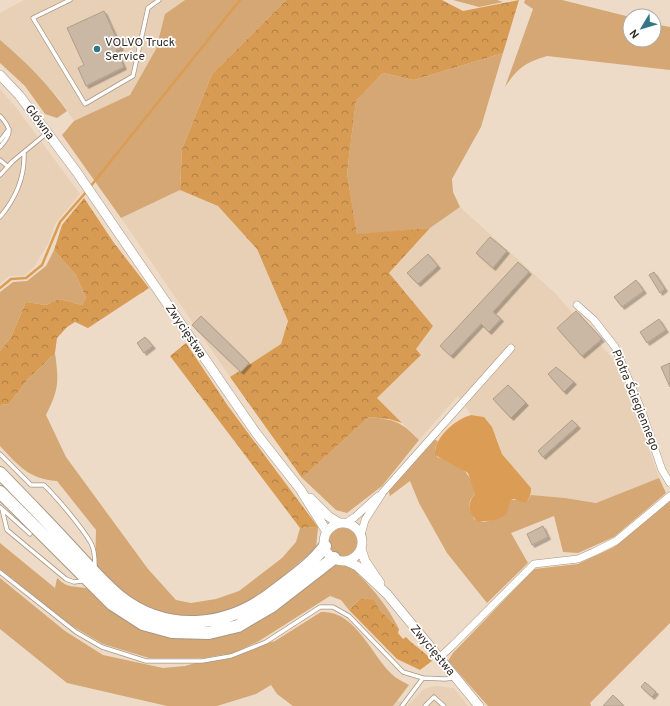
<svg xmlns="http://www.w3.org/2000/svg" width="670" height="706" font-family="Overpass,sans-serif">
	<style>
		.built { fill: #e8d0b6 }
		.green { fill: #d4a774 }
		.forest { fill: url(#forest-crowns) }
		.water { fill: #db9d55 }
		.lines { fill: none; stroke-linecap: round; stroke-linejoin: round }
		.stream { stroke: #db9d55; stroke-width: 2.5 }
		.building { fill: #cab8a4; stroke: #af9d8a; filter: url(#shadow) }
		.lane-casing { stroke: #a99784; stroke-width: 5 }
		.street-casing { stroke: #a99784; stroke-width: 8 }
		.secondary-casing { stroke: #a99784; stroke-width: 10 }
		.highway-casing { stroke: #a99784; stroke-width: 14 }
		.lane { stroke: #fff; stroke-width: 3.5 }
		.street { stroke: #fff; stroke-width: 7 }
		.secondary { stroke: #fff; stroke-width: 9 }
		.highway { stroke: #fff; stroke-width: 12 }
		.poi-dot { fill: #347688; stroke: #fff; stroke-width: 1.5 }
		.labels { text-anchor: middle; stroke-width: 3.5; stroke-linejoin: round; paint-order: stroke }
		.poi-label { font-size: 12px; fill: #322b23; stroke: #fff; text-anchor: start }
		.street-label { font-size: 12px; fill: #322b23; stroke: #fff }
	</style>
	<defs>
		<pattern id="forest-crowns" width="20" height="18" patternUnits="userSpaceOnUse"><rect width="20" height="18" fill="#d89b53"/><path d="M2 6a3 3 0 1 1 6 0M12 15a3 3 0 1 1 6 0" fill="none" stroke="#b07f44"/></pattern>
		<filter id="shadow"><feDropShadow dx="2.5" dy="2.5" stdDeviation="0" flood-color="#0004"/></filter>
	</defs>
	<rect width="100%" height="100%" fill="#eedbc7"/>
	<!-- built -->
	<path class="built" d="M24,0H185L165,14L156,49L130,95L76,124L58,97L0,41V13Z
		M0,89L15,106L80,194L55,224L48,244L34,267L24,276H9L0,284Z
		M180,190L218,206L257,249L288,321L281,344L230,377L121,218Z
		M460,207L555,293L613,359L635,408L659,478L596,503L565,498L531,495V488L502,454L497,438L484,417L471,415L458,396L419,440L377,398L421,355L416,349L433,326L388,273L430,228Z
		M435,686L454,688L468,706H393L397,700L407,706L424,689Z"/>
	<!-- green -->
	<path class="green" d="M185,0H286L212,74L182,149L180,190L121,218L62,135L74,121L130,95L156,49L165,14Z
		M453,0H497L503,2L479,7Z
		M525,0H562L630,17V40H654V24L670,27V70L547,56C524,63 518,68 505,87L533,9L524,3Z
		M0,40C25,61 48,84 67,111L57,118L45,114L25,86L0,63Z
		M503,53L481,127L452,179L453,192L460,207L430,228L357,235L347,173L356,101L383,73L414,80Z
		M54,250L76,275L86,298L82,305L59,299L46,305L26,302L11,337L0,351V292L13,282L27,281L46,266Z
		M55,353C59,382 59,389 46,415L66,457L148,569L176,600L191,603L216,599L239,591L282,558L296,542L300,528L318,527L316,548L273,585L241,606L221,614L182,618L156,611L121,594L95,567L96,530L57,481C29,479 19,466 0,446V405L9,404L28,379Z
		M369,417C396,420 400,421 419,440L382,486L347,513L336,510L302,478Z
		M433,439L438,441L435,449L437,457C458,464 471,470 475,494C466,502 470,509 474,519C477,520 480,522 483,522C492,522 508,508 511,500H528L531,495L565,498L596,503L659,478L666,493L614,537L578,553L563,552L554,516L511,533L528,563L487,603L447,553L419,503L410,481L390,496L388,489Z
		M670,501V623L590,703L591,706H488L448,661L453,653L534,569L578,564L614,547Z
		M329 542a14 14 0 1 1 28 0a14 14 0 1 1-28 0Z
		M0,543L55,588L57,578C60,580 63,584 67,585C74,588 83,586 91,590C100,595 107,606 115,613C139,632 177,642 207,638L334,564L347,565L359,571L358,574C375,591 388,607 399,629L378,608L360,599L349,610L341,600L330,596L259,641L238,651L275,641L321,612C357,610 371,657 395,677C399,680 404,682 409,685L393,706H293L277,694L271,685L256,694L217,706H167L67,683L0,629V578L65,631L103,655L163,668L185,666L226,654L205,658H149L103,644L72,626L0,569Z"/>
	<!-- forest -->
	<path class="forest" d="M286,0H442L463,11L519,0L503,53L414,80L383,73L356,101L347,173L357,234L430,228L389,273L433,326L416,349L421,355L377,398L402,423L389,419L369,417L302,478L230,377L281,344L288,321L257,249L218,206L180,190L182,149L212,74Z
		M84,198L114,243L149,288L88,328L75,322L67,327L57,338L55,353L28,379L9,404L0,405V351L11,337L26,302L46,305L59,299L82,305L86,298L76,275L54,250L62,225Z
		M186,343L228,406L318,527L300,528L170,356Z
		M360,599L374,600L378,608L399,629L398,633L403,639L406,637C414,646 425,651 432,661L420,670L397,659L349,610Z"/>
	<!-- water -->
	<path class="water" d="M471,415L484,417L492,427L502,454L531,488C531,495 530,498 525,503L514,499L511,500L506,515L495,520L478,522C468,514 467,502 475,494L468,473L435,455C434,437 456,419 471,415Z"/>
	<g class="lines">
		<!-- stream -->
		<path class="stream" d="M90,187L240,0
			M0,288L11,279L26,278L42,265L60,222L87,191"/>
	</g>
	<!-- building -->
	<path class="building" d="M104,11L121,48L116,50L124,67L86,86L78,68L84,65L67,28Z
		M490,237L507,251L493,268L476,253Z
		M428,254L438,266L418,284L407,273Z
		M518,262L529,272L493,312L501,319L489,332L481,324L451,356L440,346Z
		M654,272L665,289L660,293L649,275Z
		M636,280L644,291L622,307L614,297Z
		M576,311L602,339L582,356L557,328Z
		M201,316L249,363L241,372L192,325Z
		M659,319L666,330L647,343L640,332Z
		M145,337L153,346L144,353L137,343Z
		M670,363V387L661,367Z
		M556,367L574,382L564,392L548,374Z
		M508,385L526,403L511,418L493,399Z
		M572,420L578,426L543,457L538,451Z
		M543,526L548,537L532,545L527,534Z
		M645,682L656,692L652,697L641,687Z
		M613,695L624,706H603Z"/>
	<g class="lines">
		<!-- lane casing -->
		<g class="lane-casing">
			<path id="lane" d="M70,0L33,18L85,104L133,76L148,8L159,0
				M0,116C12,129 12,134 0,147
				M0,141L9,129
				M0,160L7,166
				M0,175L13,161L47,133
				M0,217C16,198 25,178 24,153
				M0,454L31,485H44C58,499 81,526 91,543C95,550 95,559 95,567
				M0,507L30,534
				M2,509L7,530L66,579L74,582L82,581
				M0,572L76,632L102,647L146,661H202L231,656L266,642L320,607H333L349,616L403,672L423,678L445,679L454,678
				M402,706L423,678
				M425,706L434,697L444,706"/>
		</g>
		<!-- street casing -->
		<g class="street-casing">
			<path id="street" d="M577,305L594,320L615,347L641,409L662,470L670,483
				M346,523L355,517L378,496
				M361,535L365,520L383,492L511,348
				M439,658L453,645L534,564L578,559L594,552L616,541L670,496"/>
		</g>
		<!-- secondary casing -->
		<g class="secondary-casing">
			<path id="secondary" d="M0,75L19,95L76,171L227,391L256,433L300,489L327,532
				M310,498L328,516L339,523
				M324 542a19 19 0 1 1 38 0a19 19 0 1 1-38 0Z
				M361,549L365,561L380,583
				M346,561L357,566L387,594L479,706"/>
		</g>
		<!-- highway casing -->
		<g class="highway-casing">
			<path id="highway" d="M0,473C23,497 45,519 67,543C84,561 101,581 120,597C167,634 227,628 273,592C291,578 311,565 325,546
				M0,492L112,604L143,624L172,632L209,633L238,626L272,606L334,558"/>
		</g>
		<!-- lane -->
		<use href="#lane" class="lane"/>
		<!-- street -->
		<use href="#street" class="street"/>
		<!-- secondary -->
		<use href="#secondary" class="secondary"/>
		<!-- highway -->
		<use href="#highway" class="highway"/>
	</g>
	<!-- markers -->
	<circle class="poi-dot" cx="97" cy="49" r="4"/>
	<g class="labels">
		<!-- poi labels -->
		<g class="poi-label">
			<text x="105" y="46">VOLVO Truck<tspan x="105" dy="14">Service</tspan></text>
		</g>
		<!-- street labels -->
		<g class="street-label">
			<text transform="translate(40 122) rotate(53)" y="4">Główna</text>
			<text transform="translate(186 331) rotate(56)" y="4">Zwycięstwa</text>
			<text transform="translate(636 400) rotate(68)" y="4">Piotra Ściegiennego</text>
			<text transform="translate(433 650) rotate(50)" y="4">Zwycięstwa</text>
		</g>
	</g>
	<!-- north arrow -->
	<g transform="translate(642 28) rotate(232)"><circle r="19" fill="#ffffff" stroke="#adaaa7"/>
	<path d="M0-3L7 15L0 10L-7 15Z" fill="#347688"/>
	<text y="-6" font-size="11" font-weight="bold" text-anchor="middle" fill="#322b23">N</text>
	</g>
</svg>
